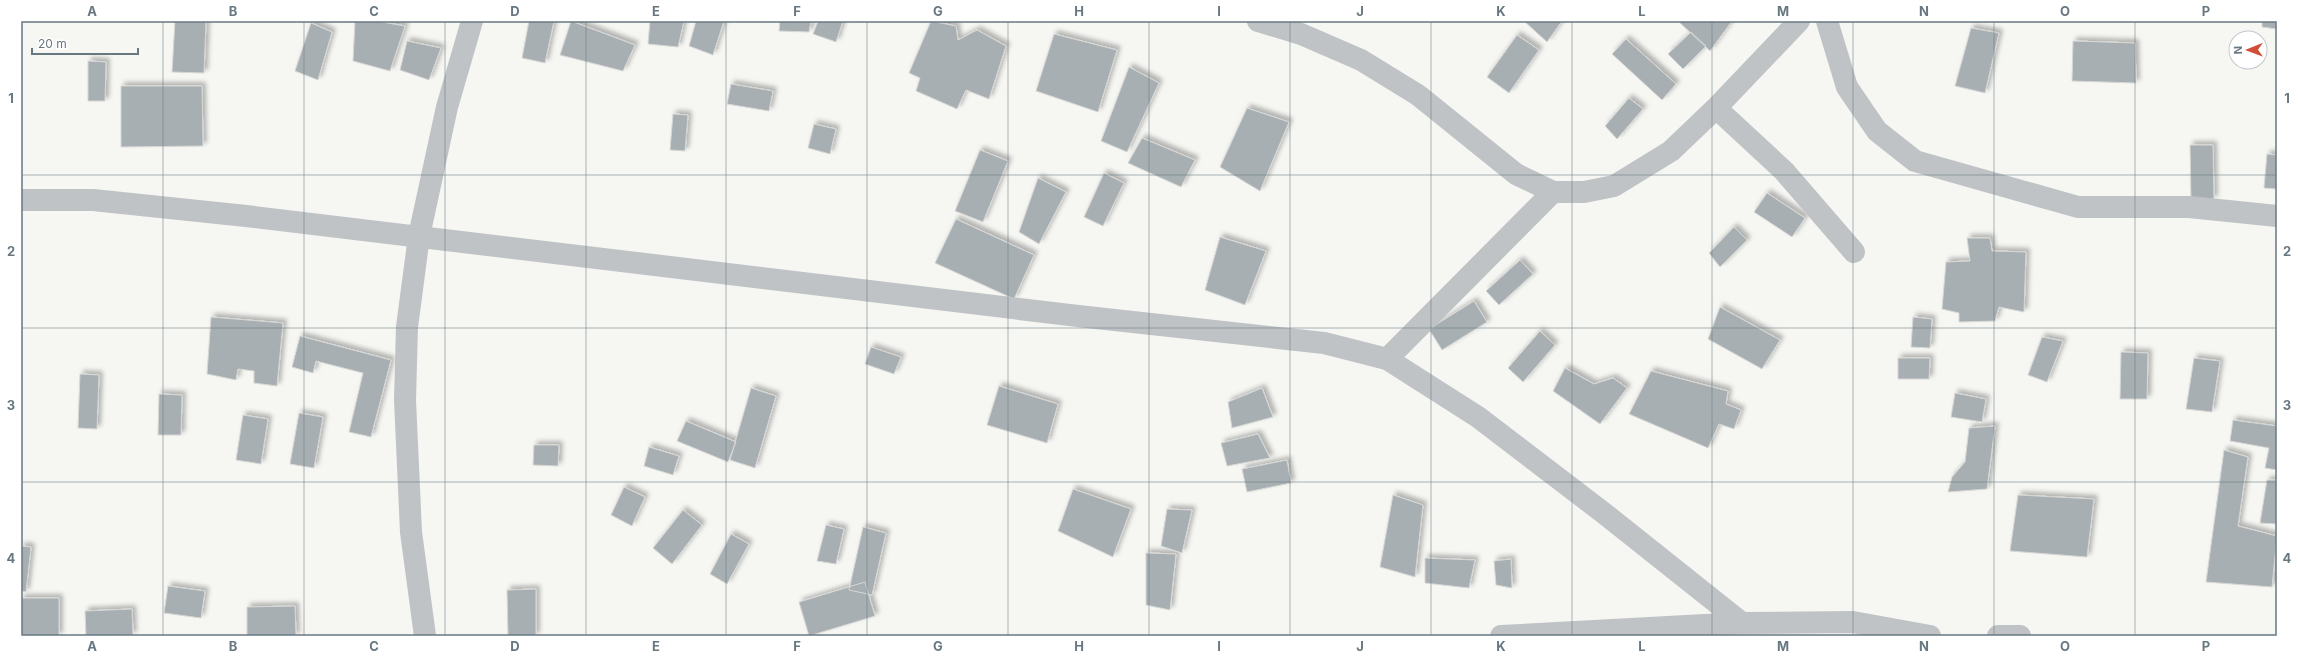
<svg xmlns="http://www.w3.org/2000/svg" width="2298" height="657" font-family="Inter,sans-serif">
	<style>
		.building { fill: #a7afb3; stroke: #d7d7d5; filter: url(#shadow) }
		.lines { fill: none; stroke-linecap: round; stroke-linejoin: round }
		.minor { stroke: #bfc3c6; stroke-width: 22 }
		.grid { fill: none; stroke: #687881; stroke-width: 1; stroke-opacity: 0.55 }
		.neatline { fill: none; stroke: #687881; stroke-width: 1.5 }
		.grid-label { font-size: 13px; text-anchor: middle; font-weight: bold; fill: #687881 }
	</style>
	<defs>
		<filter id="shadow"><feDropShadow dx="3.5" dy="-3.5" stdDeviation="2" flood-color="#0004"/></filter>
	</defs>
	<rect width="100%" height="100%" fill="#f6f6f3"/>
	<!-- building -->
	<path class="building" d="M175,21H206L204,73L172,72Z
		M355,21H376L405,26L390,71L353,61Z
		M529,21H554L545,63L522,58Z
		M571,21L635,45L623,71L560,55Z
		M650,21H684L678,47L648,44Z
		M696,21H724L713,55L689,46Z
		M780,21H811L809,32L779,31Z
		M818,21H843L836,42L813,34Z
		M931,21L956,26L958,40L977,30L1006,46L989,99L966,90L957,109L916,91L920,78L909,73Z
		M1524,21H1562L1547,42Z
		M1678,21H1732L1710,51Z
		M2262,21H2277V29L2262,27Z
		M311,23L332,32L318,80L295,71Z
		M1971,28L1999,33L1985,93L1955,86Z
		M1691,32L1706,46L1683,69L1668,54Z
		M1054,34L1117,50L1098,112L1036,91Z
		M1517,35L1539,50L1509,93L1487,77Z
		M1626,39L1676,84L1662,100L1612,54Z
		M407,41L441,48L429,80L400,70Z
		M2073,41L2135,43L2136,83L2072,81Z
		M88,61L106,62L105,101H88Z
		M1129,67L1159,83L1127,152L1101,141Z
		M731,84L773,91L769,111L727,104Z
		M121,86H202L203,146L121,147Z
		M1629,98L1643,109L1617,139L1605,126Z
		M1247,108L1289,122L1260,191L1220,167Z
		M673,114L688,115L685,151L670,150Z
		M814,124L836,129L830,154L808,148Z
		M1142,138L1195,160L1181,187L1128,163Z
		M2190,145H2213L2214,199H2191Z
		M980,150L1008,161L983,222L955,211Z
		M2267,154L2277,155V189L2264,188Z
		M1104,173L1124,183L1103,226L1084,217Z
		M1038,178L1066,192L1039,244L1019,232Z
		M1767,193L1805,218L1792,237L1754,212Z
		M956,219L1034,255L1014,299L935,263Z
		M1734,227L1747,240L1720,267L1709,253Z
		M1220,237L1266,251L1245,305L1205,290Z
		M1967,238H1990L1992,251L2026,252L2024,312L1999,307L1995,321L1959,322V313L1942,309L1946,262L1970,261Z
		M1520,260L1533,274L1499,305L1486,291Z
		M1474,301L1487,322L1442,350L1429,329Z
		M1720,307L1780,340L1762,369L1708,339Z
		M211,317L283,323L277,386L254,383V371L238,369L236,380L207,374Z
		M1913,317L1932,319L1930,348L1911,347Z
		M1540,331L1555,345L1523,382L1508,368Z
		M300,336L391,360L371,437L349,432L363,373L316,361L313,373L292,367Z
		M2042,337L2063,341L2047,382L2028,375Z
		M871,347L901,357L894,374L865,364Z
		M2121,352L2148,353L2147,399H2120Z
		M1898,358H1930L1929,379H1898Z
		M2194,358L2220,361L2212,412L2186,409Z
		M1565,368L1594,384L1613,378L1627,388L1600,424L1553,391Z
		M1651,371L1728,391L1726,404L1741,410L1734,429L1719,424L1708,448L1629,414Z
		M80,374L99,375L97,429L78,428Z
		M999,386L1058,404L1047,443L987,425Z
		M751,388L776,396L755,468L730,460Z
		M1262,388L1273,417L1232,428L1228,402Z
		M1955,393L1986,399L1982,422L1951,417Z
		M159,394L182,395L181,435H158Z
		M299,413L323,417L314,468L290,464Z
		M243,415L268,419L261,464L236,460Z
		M2233,420L2277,426V470L2265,468L2269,448L2230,441Z
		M686,421L736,442L728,462L677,441Z
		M1995,426L1987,489L1948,492L1952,477L1965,462L1969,428Z
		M1258,434L1270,458L1227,466L1221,443Z
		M534,445H559L558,466L533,465Z
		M649,447L679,456L673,475L644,466Z
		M2224,450L2248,457L2238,526L2277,536L2272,587L2206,582Z
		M1287,460L1291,483L1247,492L1242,469Z
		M2267,480H2277V524L2260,523Z
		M624,487L645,497L632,526L611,515Z
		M1073,489L1131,509L1113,557L1058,531Z
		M1393,495L1423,505L1415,577L1380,567Z
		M2018,495L2094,499L2087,557L2010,551Z
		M1167,509L1192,510L1182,553L1161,546Z
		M683,510L702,525L672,564L653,548Z
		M826,525L844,529L836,564L817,561Z
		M863,527L886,533L872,595L849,590Z
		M731,534L749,544L727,584L710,574Z
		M21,546L31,547L26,592L21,591Z
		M1146,553L1176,554L1170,610L1146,605Z
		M1425,558L1475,560L1469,588L1425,583Z
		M1511,559L1512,588L1496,585L1494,561Z
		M865,582L875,616L809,636L799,602Z
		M168,586L205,591L201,618L164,613Z
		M536,589V636H508L507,590Z
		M21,598H59V636H21Z
		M295,606L296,636H247V607Z
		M132,609L133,635L86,636L85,611Z"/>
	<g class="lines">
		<!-- minor -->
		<path class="minor" d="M1258,21L1301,34L1361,60L1418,95L1516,174L1553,192H1584L1614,186L1671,151L1716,108L1799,21
			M1827,21L1847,87L1877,131L1915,161L2078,207H2189L2277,216
			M1716,108L1784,171L1854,252
			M21,200H93L246,216L1078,316L1324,343L1387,359L1478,417L1605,514L1742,623
			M1387,359L1553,192
			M425,636L411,532L405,400L407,327L419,236L447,107L472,21
			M1501,636L1742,623L1853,622L1930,636
			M1998,636H2020"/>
	</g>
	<!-- grid -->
	<path class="grid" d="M163,21V636M304,21V636M445,21V636M586,21V636M726,21V636M867,21V636M1008,21V636M1149,21V636M1290,21V636M1431,21V636M1572,21V636M1712,21V636M1853,21V636M1994,21V636M2135,21V636M21,175H2277M21,328H2277M21,482H2277"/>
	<!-- border -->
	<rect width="2298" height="657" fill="none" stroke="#ffffff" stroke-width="44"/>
	<!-- north arrow -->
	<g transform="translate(2248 50) rotate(269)"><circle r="19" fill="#ffffff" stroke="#c3c9cd"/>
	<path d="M0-3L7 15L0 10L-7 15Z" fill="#d14f38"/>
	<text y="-6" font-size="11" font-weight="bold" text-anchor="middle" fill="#687881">N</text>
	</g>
	<!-- scale -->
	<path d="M32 48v6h106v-6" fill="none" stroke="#687881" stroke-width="2"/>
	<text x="38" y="48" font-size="12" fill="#687881" stroke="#ffffff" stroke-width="3" paint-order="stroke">20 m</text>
	<rect x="22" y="22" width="2254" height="613" class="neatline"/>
	<g class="grid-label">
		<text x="92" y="16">A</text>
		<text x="233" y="16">B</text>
		<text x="374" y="16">C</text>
		<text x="515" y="16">D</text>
		<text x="656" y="16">E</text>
		<text x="797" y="16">F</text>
		<text x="938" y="16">G</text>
		<text x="1079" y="16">H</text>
		<text x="1219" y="16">I</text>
		<text x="1360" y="16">J</text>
		<text x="1501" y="16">K</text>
		<text x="1642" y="16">L</text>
		<text x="1783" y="16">M</text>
		<text x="1924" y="16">N</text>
		<text x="2065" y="16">O</text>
		<text x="2206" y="16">P</text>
		<text x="11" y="103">1</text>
		<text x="2287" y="103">1</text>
		<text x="11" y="256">2</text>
		<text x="2287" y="256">2</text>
		<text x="11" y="410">3</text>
		<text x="2287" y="410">3</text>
		<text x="11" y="563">4</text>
		<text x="2287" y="563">4</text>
		<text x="92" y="651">A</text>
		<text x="233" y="651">B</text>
		<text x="374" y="651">C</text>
		<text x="515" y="651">D</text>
		<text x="656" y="651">E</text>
		<text x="797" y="651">F</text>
		<text x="938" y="651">G</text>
		<text x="1079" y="651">H</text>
		<text x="1219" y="651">I</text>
		<text x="1360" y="651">J</text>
		<text x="1501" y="651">K</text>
		<text x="1642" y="651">L</text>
		<text x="1783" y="651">M</text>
		<text x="1924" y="651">N</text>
		<text x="2065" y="651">O</text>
		<text x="2206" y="651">P</text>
	</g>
</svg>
